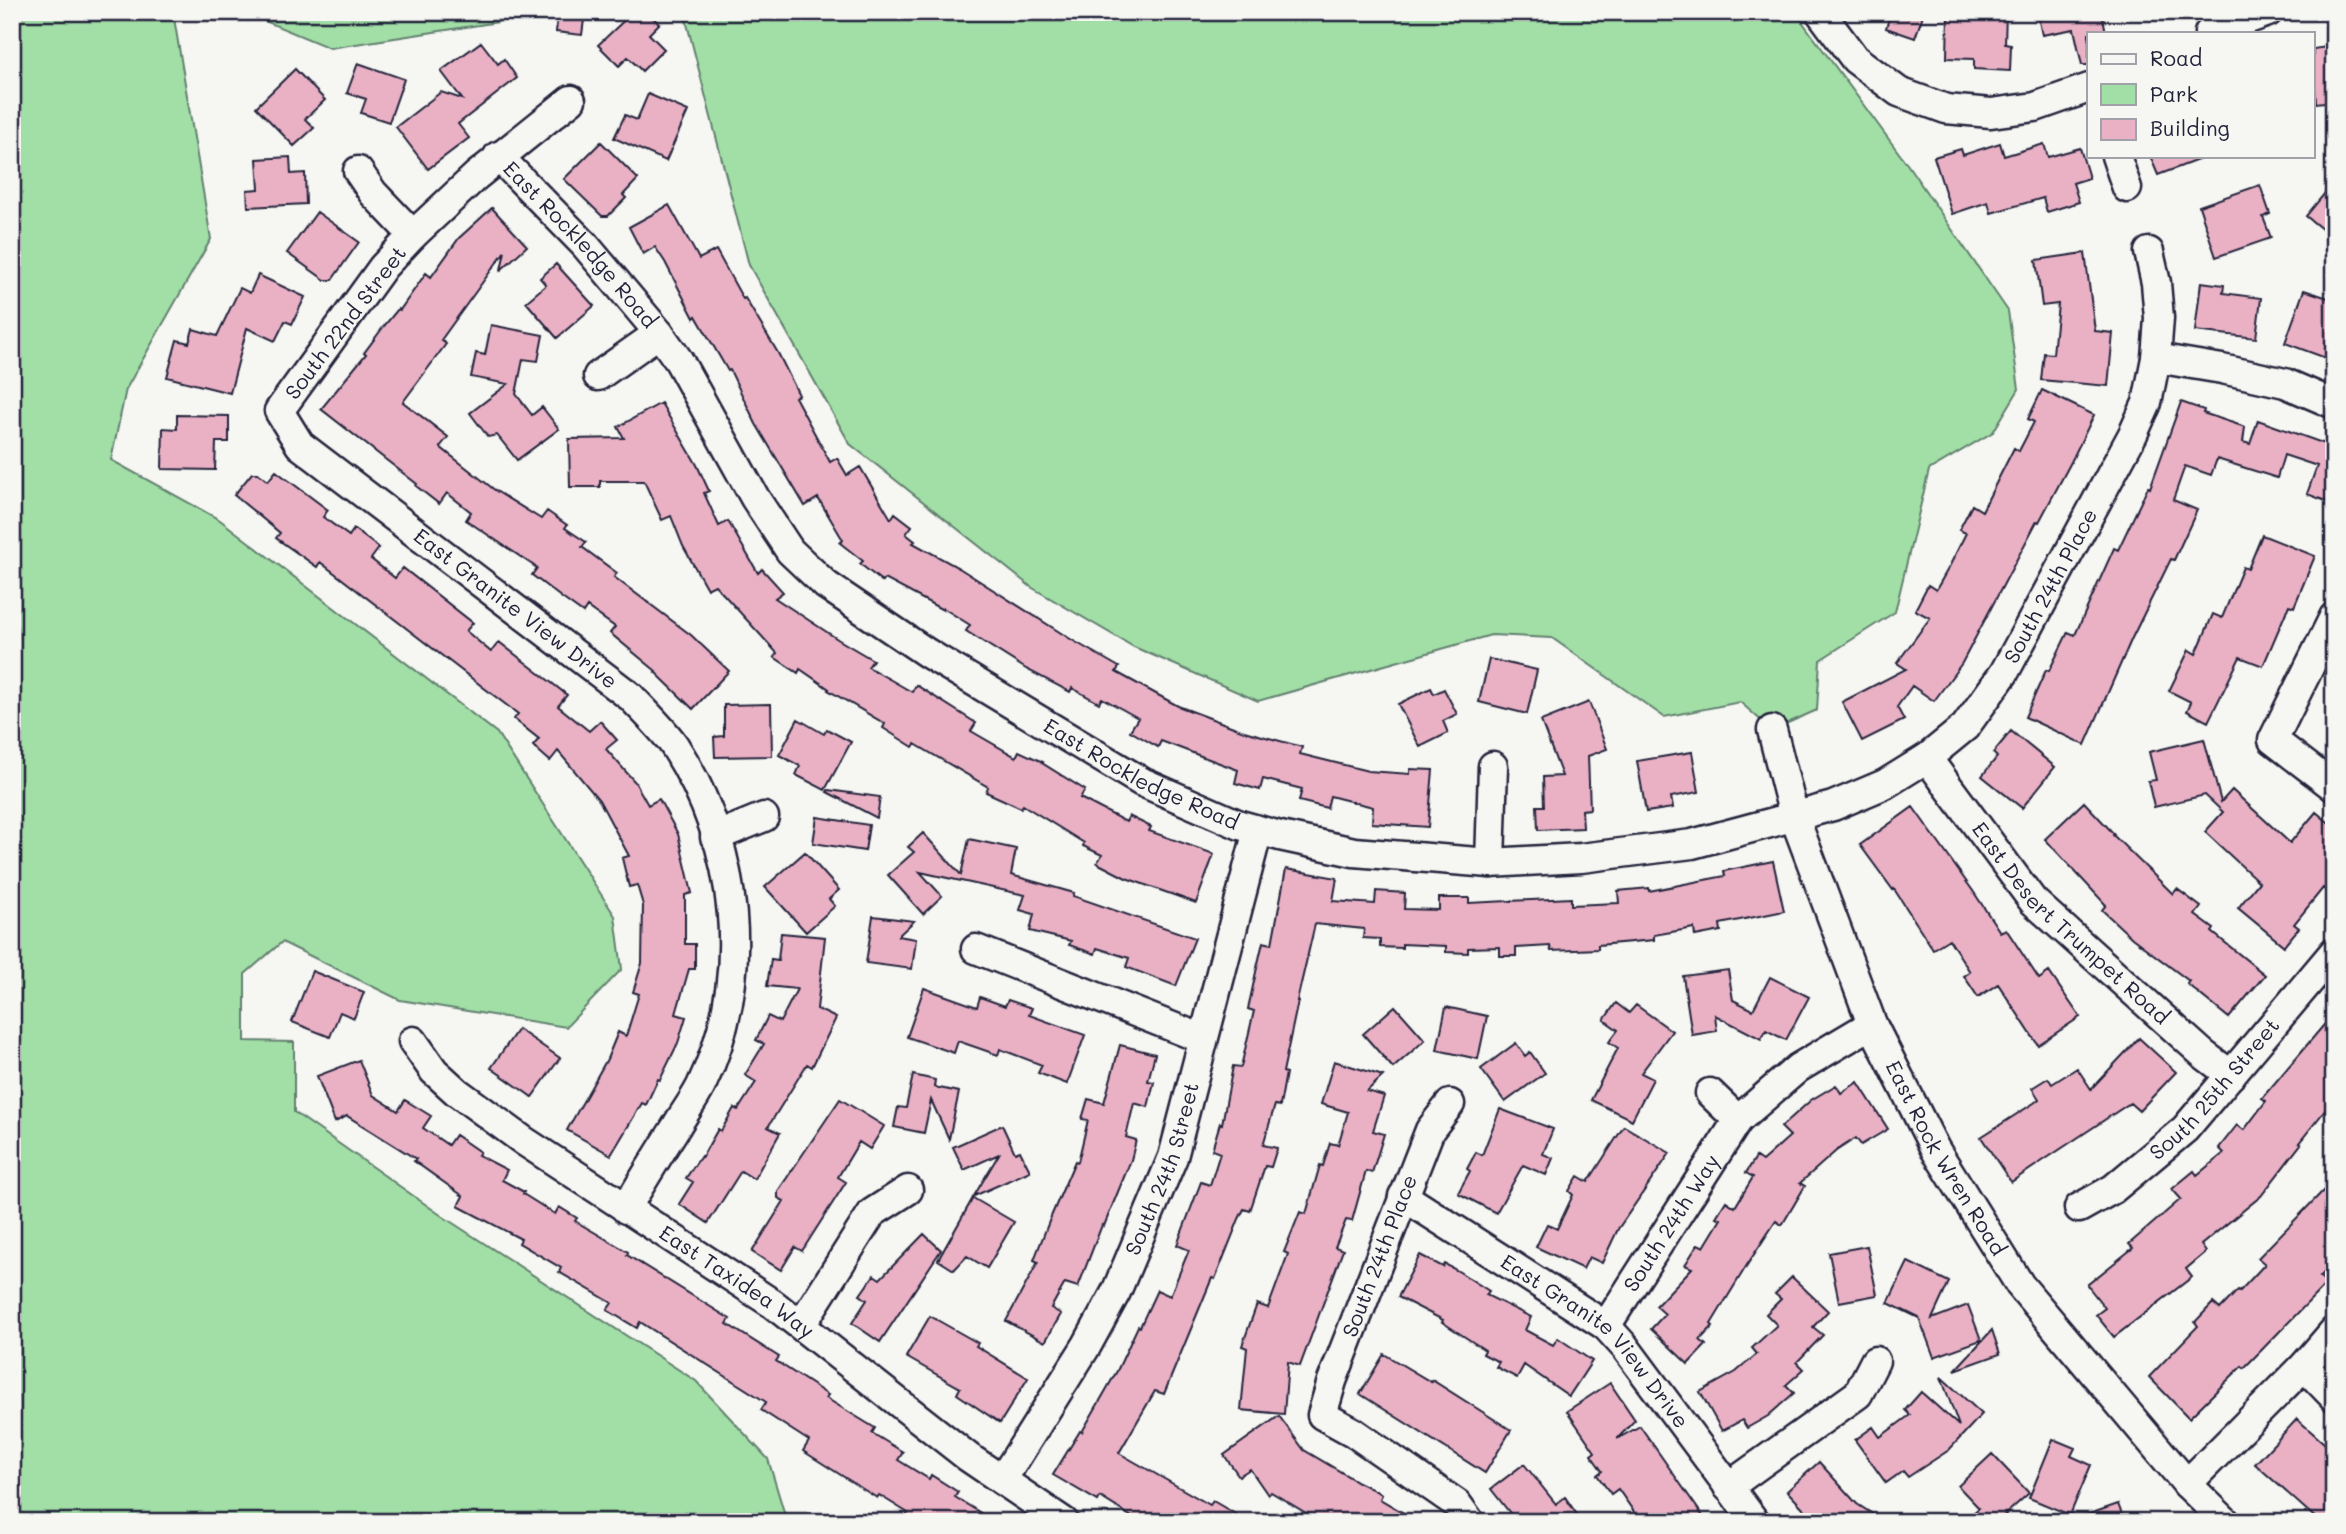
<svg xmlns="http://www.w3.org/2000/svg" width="2346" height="1534" font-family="Mali,sans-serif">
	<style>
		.green { fill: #a2dfa6; stroke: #628070; stroke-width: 2 }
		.building { fill: #eab1c5; stroke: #22223b; stroke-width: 2 }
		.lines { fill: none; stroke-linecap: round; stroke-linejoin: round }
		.minor-casing { stroke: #22223b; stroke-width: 33 }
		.minor { stroke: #f6f6f2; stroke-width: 28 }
		.labels { text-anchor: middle; stroke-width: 5; stroke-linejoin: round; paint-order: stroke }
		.street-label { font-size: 21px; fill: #22223b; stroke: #f6f6f2 }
	</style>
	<rect width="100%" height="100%" fill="#f6f6f2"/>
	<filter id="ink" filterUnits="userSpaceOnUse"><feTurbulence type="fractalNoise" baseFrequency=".0143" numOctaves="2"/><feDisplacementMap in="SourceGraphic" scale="14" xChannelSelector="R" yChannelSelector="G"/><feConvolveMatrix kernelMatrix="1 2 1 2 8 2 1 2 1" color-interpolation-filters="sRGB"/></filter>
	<g filter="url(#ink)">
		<!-- green -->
		<path class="green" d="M12,12H173L211,239L126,389L111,460L220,520L497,733L615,916L622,969L566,1027L400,1000L282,942L245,974V1041L294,1042V1112L442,1216L696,1381L768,1459L787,1522H12Z
			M243,12H503L498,22L330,48Z
			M684,12H1795L1907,164L2008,311L2019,389L1993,432L1929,470L1895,612L1820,660L1817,710L1772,730L1740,702L1664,717L1552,638L1491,635L1258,701L1134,647L1031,587L850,444L749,265Z"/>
		<!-- building -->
		<path class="building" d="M558,12H585L582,35L556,32Z
			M633,12H648L659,24L649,34L664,49L642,71L628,57L619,66L598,45Z
			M1891,12H1924L1915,38L1886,28Z
			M1948,12H2006L2005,44L2011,45L2010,71L1974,69V59L1947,58Z
			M2037,12H2102L2106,33H2089V65H2082L2074,29L2042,35Z
			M481,42L498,64L504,59L517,78L458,124L469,138L428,169L396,127L441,92L462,99L441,71Z
			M2334,46V101L2316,103L2315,87H2313V49Z
			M358,63L404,79L389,122L361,113L366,99L347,93Z
			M295,69L325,100L305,119L314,128L294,146L256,107Z
			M648,94L688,111L666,161L614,138L625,115L637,120Z
			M601,142L638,179L623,195L626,198L608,216H602L564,179Z
			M2000,143L2004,156L2044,144L2048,157L2080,148L2089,178L2073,183L2079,202L2047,212L2043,198L1991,213L1988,202L1952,214L1934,157L1961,149L1963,155Z
			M2150,156H2206V157L2158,175Z
			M290,157L291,174L305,173L306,204L248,207L247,190L259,189L257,159Z
			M2334,182V239L2306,216Z
			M2260,185L2270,214L2263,217L2271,238L2216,257L2199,206Z
			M669,205L699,259L716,250L743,299L745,298L778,353L799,395L795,397L830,462L837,458L847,475L860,467L891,519L895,513L912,526L906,534L915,541L913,543L959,568L1072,640L1119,667L1116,672L1178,706L1244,731L1302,747L1300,754L1368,771L1410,774V769L1433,770L1428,827L1372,823L1373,807L1330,796L1327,808L1299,801L1302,789L1263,779L1260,790L1235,783L1238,770L1161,741L1158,747L1130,731L1138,718L1102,698L1099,703L1072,688L1070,692L1026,669L966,631L970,625L943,608V610L885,579L883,582L860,564L863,561L840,543L843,540L818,498L805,506L756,424L730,370L728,371L696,316L694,318L665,262L655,247L643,254L629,227Z
			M492,208L527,246L501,270L505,251L441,340L446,344L403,402L448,437L440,447L496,491L541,519L547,511L567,525L565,528L586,542L582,547L617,573L614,577L691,635L729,671L693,709L655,672L656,671L610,633L615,627L587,607L583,613L562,598L532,575L537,568L466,520L471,512L447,493L439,504L416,486L417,484L321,409L366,354L364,353L384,326L398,309L400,310L426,273L431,277L459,238Z
			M317,212L359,242L332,280H325L287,253Z
			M2085,253L2095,331L2113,333L2108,386L2041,380L2044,353L2053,354L2058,304L2042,306L2036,260Z
			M556,264L594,306L557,338L526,302L546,285L540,278Z
			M258,275L305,297L292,324L285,321L275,341L247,328L230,393L167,377L177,340L189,343L193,329L217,336L240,288L250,293Z
			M2201,282L2224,285L2223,293L2261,298L2256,338L2195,331Z
			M2304,290L2334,300V361L2285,343Z
			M491,325L543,335L538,361L523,359L516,394L532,415L542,407L559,429L517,460L497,435L488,437L470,413L508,384L471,377L476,353L485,355Z
			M2042,390L2094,415L2071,462L2039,522L2037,521L1962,663L1934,701L1912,686L1897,707L1904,720L1862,741L1842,702L1906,669L1897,663L1930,618L1915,610L1928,585L1936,590L1949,567L1966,533L1959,530L1972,505L1982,511L2014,448L2019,451L2034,422L2028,419Z
			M2181,402L2204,410L2203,413L2245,427L2243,442L2250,444L2258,420L2325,444L2332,426H2334V504L2307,494L2317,466L2284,455L2277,478L2217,459L2211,475L2185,466L2173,500L2197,510L2174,560L2171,559L2132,638L2085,745L2025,717L2046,670L2049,671L2068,632L2075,635L2114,548L2118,550L2148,487L2150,488Z
			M661,403L697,465L709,491L704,493L719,526L728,521L758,573L762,569L783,592L775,598L839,640L873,660L868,667L912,692L916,685L976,723L971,731L1016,757L1019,751L1043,762L1042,763L1085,790L1080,798L1126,822L1129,816L1151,827L1149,831L1214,854L1196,903L1126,878L1097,863L1102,855L1083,846L1084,843L1023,805L1021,808L986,792L988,787L915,744L913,747L883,728L885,724L828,690L829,689L800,669L798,673L774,657L777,653L715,585L707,589L683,546L671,516L662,520L644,481H600V487H570L569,439L624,438L618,427Z
			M177,415L229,416V442H216L215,470L162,469L163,428L177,429Z
			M276,471L328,510L323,517L349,536L354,529L379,548L371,559L395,578L403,568L473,623L466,631L491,652L499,642L548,680L567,695L558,706L589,731L600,721L617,740L606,749L635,782L648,805L659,799L678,834L692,893L685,895V944H695V969H689L676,1014L686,1017L678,1043L660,1080L658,1079L646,1105L642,1103L611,1155L567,1130L607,1059L618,1032L626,1036L639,994L633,992L642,963L643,905L637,885L629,887L622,858L629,856L599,800L558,751L550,761L533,746L539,739L514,719L518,714L320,562L317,567L276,538L280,533L234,495L252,473H258L268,481Z
			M2262,535L2315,556L2294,607L2289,605L2263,666L2240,657L2208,722L2187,711L2191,702L2169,691L2189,650L2196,654L2213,614L2222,618L2243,567L2248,569Z
			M1489,659L1537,670L1527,714L1479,702Z
			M1431,688L1434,694L1444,689L1457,714L1443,721L1448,733L1420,747L1398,704Z
			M1589,702L1607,749L1588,756L1590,809L1582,810L1583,828L1538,830L1537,806H1544L1543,777L1562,776L1541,721Z
			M771,704L772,756L715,757L714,737L724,736V705Z
			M798,719L824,734L827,729L851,742L825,790L796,775L800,766L779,755Z
			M2011,731L2055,767L2022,808L1982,776L1997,757L1993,753Z
			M2204,739L2221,802L2232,790L2290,843L2316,812L2334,827V897L2323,888L2294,924L2299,928L2284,946L2238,908L2259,882L2205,832L2223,812L2205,795L2154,807L2148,781L2156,780L2149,752Z
			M1692,752L1699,792L1671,797L1673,808L1646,812L1637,761Z
			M828,790L880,797L877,818L827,792Z
			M2084,802L2114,834L2113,835L2173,894L2177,889L2201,907L2195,915L2214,929L2212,932L2265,975L2229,1018L2187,984L2189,981L2132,938L2102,910L2106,905L2045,839Z
			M1913,807L1973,891L2000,932L2006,929L2039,979L2049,972L2080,1017L2038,1045L1998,984L1978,997L1964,976L1970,972L1949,939L1933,949L1894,889L1893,890L1860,845Z
			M817,817L869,825L865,851L813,843Z
			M923,833L961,875L969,839L1016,849L1011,875L1074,893L1073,896L1195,938L1176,986L1126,967L1129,958L1097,948L1095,954L1069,945L1071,941L1030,931L1034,914L1020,910L1025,895L920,872L942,896L923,914L888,875L914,852L908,847Z
			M805,852L839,890L829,899L835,906L806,932L765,887Z
			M1773,861L1784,911L1720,924L1721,931L1695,936L1694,928L1654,935V940L1598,945V949L1551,951L1550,946L1516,948V956H1500V947L1468,948V953L1446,952V946L1402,944V948L1380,947V939L1363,938L1364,929L1315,924L1297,1001H1298L1283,1072L1286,1073L1280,1106L1275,1105L1263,1145L1277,1148L1271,1167L1265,1166L1250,1211L1244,1209L1239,1219L1215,1279L1212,1278L1164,1394L1155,1391L1119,1453L1210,1505L1213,1501L1249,1522H1140L1100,1497L1098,1501L1053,1475L1080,1431L1082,1432L1117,1371L1138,1326L1140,1327L1157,1290L1170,1296L1189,1250L1177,1245L1201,1182L1210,1185L1220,1153L1212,1150L1220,1123L1222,1124L1233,1066L1241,1067L1254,1011L1248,1009L1256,972L1263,942L1272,944L1286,869L1337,878L1333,901L1375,904L1376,891L1405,893L1404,909L1439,910V898H1469V903L1571,898V905L1619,903L1618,891L1649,888V891L1725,876L1724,871Z
			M873,916L914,921L898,936L916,939L912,969L866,963Z
			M781,933L825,937L817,1009L836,1018L812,1067L807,1064L768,1127L780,1133L754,1179L741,1171L708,1223L679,1204L693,1182L686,1178L701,1156L702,1157L718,1129L721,1131L734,1108L738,1110L756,1082L745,1075L764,1044L756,1040L768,1016L780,1022L797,989L767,986L771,959L778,960Z
			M1728,970L1733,1000L1753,1010L1770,977L1809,997L1786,1040L1766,1030L1761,1039L1715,1015L1717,1031L1692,1035L1683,976Z
			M312,971L364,992L354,1018L340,1012L330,1037L292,1022Z
			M924,988L977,1007L980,997L1005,1006L1008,1000L1032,1008L1029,1015L1085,1035L1067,1084L1038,1073L1042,1065L1000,1049L998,1055L958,1041L954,1053L907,1037Z
			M1616,1003L1629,1013L1636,1005L1672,1031L1641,1073L1653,1079L1632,1120L1591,1100L1618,1048L1609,1042L1618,1030L1604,1020Z
			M1395,1006L1425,1040L1393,1068L1363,1034Z
			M1446,1007L1487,1016L1478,1059L1437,1050Z
			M2334,1013V1099L2299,1143L2301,1144L2261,1196L2201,1245L2206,1252L2186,1269L2192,1277L2114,1337L2096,1315L2105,1308L2087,1285L2133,1248L2129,1244L2181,1199L2172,1189L2194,1171L2197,1175L2224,1153L2219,1148L2237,1125L2244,1130L2266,1101L2262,1098Z
			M518,1029L560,1058L532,1097L491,1068Z
			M2139,1038L2176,1072L2139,1111L2130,1103L2011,1182L1981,1137L2034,1103L2039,1099L2032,1088L2048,1078L2052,1084L2077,1068L2091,1089Z
			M1516,1043L1525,1056L1530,1052L1545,1073L1505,1102L1481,1069Z
			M1120,1045L1155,1054L1148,1081L1154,1082L1148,1107L1134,1103L1126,1137L1136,1140L1131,1160L1104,1226L1102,1225L1078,1287L1065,1283L1051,1308L1061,1314L1045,1342L1006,1321L1038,1262L1034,1260L1050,1219L1075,1161L1078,1162L1088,1120L1082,1119L1088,1099L1104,1103Z
			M359,1060L373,1095L398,1111L405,1100L431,1116L423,1128L448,1145L455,1135L480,1152L478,1155L507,1170L502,1180L524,1192L523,1194L555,1214L559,1207L577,1218L575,1221L628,1252L627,1255L730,1319L727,1324L779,1357L776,1361L828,1395L826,1398L875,1428L872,1433L903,1452L898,1460L929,1479L931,1475L958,1492L955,1497L995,1522H903L908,1513L879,1495L877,1498L803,1451L809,1441L761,1410L766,1402L640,1322L637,1328L607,1310L612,1303L559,1272L561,1268L519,1243L521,1239L458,1206L463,1196L414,1161L416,1159L347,1116L335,1122L317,1076Z
			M1334,1061L1383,1076L1367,1091L1384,1096L1373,1131L1384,1134L1372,1173L1366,1171L1352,1221L1346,1220L1335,1247L1343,1250L1300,1366L1288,1362L1284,1414L1241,1410L1247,1348L1242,1346L1257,1304L1268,1308L1288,1254L1284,1252L1300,1212L1306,1214L1320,1165L1323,1166L1330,1143L1338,1145L1348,1112L1321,1104Z
			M913,1075L935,1080L934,1087L959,1092L949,1139L931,1100L924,1133L894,1127L898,1107L906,1108Z
			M1858,1082L1888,1129L1861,1145L1856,1138L1836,1151L1800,1183L1805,1186L1782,1225L1776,1221L1747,1265L1711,1324L1713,1326L1700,1340L1706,1345L1688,1364L1651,1329L1665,1314L1656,1306L1692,1268L1685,1265L1698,1244L1704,1247L1721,1219L1716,1217L1726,1201L1735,1207L1753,1177L1746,1173L1756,1157L1762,1161L1790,1136L1781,1127L1811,1100L1836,1085L1841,1093Z
			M840,1099L884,1126L870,1149L859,1142L838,1177L846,1182L802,1251L795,1247L781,1270L752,1252L784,1201L778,1198V1191Z
			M1500,1109L1553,1129L1543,1154L1553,1158L1546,1175L1523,1165L1496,1213L1458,1193L1470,1171L1467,1169L1476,1152L1482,1155Z
			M1002,1125L1015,1153L1020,1151L1030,1171L974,1196L999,1154L964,1170L953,1147Z
			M1624,1126L1670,1153L1618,1229L1602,1263L1589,1257L1583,1269L1536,1247L1547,1224L1557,1229L1573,1195L1569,1191L1578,1176L1588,1182Z
			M2325,1189L2334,1197V1262L2320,1277L2327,1283L2244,1368L2242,1366L2189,1418L2149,1377L2198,1326L2195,1322L2213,1303L2220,1309L2238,1290L2240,1291L2265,1264L2258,1258Z
			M973,1198L1014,1222L987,1268L967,1256L954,1270L938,1260Z
			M924,1234L941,1250L880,1342L852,1323L867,1300L860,1295L874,1275L880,1279Z
			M1867,1246L1877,1295L1839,1302L1829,1253Z
			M1420,1255L1443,1267L1445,1264L1458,1271L1489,1291L1486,1295L1531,1317L1525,1330L1553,1345L1558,1338L1592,1361L1569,1396L1524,1365L1517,1378L1496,1367L1499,1362L1483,1354L1485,1350L1442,1322L1443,1320L1398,1297Z
			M1908,1262L1949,1282L1932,1319L1968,1305L1981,1340L1934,1357L1919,1318L1888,1303Z
			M1792,1277L1828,1311L1813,1327L1823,1335L1797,1362L1804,1369L1786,1385L1794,1393L1768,1416L1747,1428L1742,1420L1722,1431L1700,1392L1736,1372L1757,1354L1752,1348L1777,1325L1766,1314L1781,1299L1775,1294Z
			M930,1316L978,1343L976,1346L1028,1378L1000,1423L957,1394L960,1388L906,1357Z
			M1992,1330L2000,1354L1955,1370Z
			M1384,1354L1431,1382L1432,1380L1511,1430L1485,1473L1360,1394Z
			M1941,1377L1982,1414L1949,1450L1908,1477L1903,1471L1886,1483L1855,1440L1873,1427L1880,1437L1910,1415L1905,1410L1921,1392L1959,1426Z
			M1610,1383L1635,1420L1617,1439L1640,1426L1707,1522H1641L1618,1489L1611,1494L1597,1475L1602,1471L1591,1455L1595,1452L1567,1411Z
			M1279,1416L1304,1450L1358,1482L1382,1494L1380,1499L1419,1522H1321L1271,1492L1268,1495L1250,1469L1239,1476L1224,1455Z
			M2297,1419L2334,1452V1522H2320L2255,1464Z
			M2053,1439L2075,1448L2071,1456L2091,1465L2070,1515L2029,1498Z
			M1992,1454L2029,1493L1997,1522H1981L1973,1513L1979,1508L1958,1486Z
			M1819,1462L1857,1504L1885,1522H1792L1805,1510L1787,1491Z
			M1524,1464L1556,1504L1565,1497L1582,1522H1517L1491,1489Z
			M2118,1504L2125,1522H2075V1519Z"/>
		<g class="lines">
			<!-- minor casing -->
			<g class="minor-casing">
				<g id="minor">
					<path d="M1820,12L1855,59L1899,92L1946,109L1991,113L2035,107L2089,88"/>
					<path d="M2209,33L2268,12"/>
					<path id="s1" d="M571,100L476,176L413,235L383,267L279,411L300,445L631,697C645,712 662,728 674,745C739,847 754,975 701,1086C694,1100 684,1113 676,1127C659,1154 642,1181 626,1209"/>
					<path id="s2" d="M498,156L585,245L659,333L679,361L755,498L790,551L826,585L927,653L1142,782L1240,825L1280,836L1354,852L1490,863L1581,858L1692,844L1833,806L1885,784L1927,758L1965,727L2004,673L2133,434L2147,403L2156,358L2159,318L2156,283L2149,252"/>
					<path d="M2116,156L2127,188"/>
					<path d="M358,171L373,193L413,235"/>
					<path d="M2156,358L2222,369L2285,383L2334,404"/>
					<path d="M598,376L659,333"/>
					<path d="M2334,617L2273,740L2334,787"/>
					<path id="s3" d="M1772,730L1794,816L1872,1024L1935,1149L2020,1285L2187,1484L2226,1522"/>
					<path id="s4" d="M1927,758L2033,901L2203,1054L2231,1075"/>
					<path d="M715,837L764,817"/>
					<path d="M1490,863L1493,766"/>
					<path d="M976,949L1203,1039"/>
					<path id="s5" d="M413,1041L434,1071L457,1092L524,1141L773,1304L968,1457L1064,1522"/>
					<path d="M1710,1093L1738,1120"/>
					<path d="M1450,1104L1430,1130L1332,1381L1322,1415L1353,1432L1457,1504L1470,1522"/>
					<path id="s6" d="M1403,1196L1606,1326L1625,1347L1755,1522"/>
					<path id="s7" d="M2079,1208L2113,1189L2185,1129L2334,952"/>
					<path d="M801,1325L872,1213L908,1190"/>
					<path id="s8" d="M1606,1326L1738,1120L1798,1068L1872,1024"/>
					<path d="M2304,1366L2334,1397"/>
					<path id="s9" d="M1002,1480L1087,1345L1116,1292L1173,1157L1258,830"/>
					<path d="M2187,1484L2304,1366L2334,1331"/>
					<path d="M1728,1487L1858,1394L1875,1361"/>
				</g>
			</g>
			<!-- minor -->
			<use href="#minor" class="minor"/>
		</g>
	</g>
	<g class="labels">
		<!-- street labels -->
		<g class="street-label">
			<text dy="7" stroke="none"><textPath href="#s2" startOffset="121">East Rockledge Road</textPath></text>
			<text transform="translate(346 323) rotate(-53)" y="7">South 22nd Street</text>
			<text dy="7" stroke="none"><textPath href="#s2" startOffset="1946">South 24th Place</textPath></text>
			<text dy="7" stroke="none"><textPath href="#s1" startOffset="740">East Granite View Drive</textPath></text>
			<text dy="7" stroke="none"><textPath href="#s2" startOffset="912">East Rockledge Road</textPath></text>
			<text dy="7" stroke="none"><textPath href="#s4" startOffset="220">East Desert Trumpet Road</textPath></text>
			<text dy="7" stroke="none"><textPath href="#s7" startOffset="182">South 25th Street</textPath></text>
			<text dy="7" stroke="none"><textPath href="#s3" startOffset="464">East Rock Wren Road</textPath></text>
			<text dy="7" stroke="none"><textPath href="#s9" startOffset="352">South 24th Street</textPath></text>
			<text dy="7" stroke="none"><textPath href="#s8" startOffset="122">South 24th Way</textPath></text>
			<text transform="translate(1380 1256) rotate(-69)" y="7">South 24th Place</text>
			<text dy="7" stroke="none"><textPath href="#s5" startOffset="406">East Taxidea Way</textPath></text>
			<text dy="7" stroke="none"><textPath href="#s6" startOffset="243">East Granite View Drive</textPath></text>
		</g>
	</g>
	<!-- margin -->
	<rect width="2346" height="1534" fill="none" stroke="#f6f6f2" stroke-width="42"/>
	<rect x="21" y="21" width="2304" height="1492" fill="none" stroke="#22223b" stroke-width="2.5" filter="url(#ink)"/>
	<!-- legend -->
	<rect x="2087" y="32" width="228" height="126" fill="#f6f6f2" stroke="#a1a1a9" stroke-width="2"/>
	<rect x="2101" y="54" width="35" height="10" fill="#f6f6f2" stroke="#a1a1a9" stroke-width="2"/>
	<text x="2150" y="66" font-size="21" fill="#22223b">Road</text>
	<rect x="2101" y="84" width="35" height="21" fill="#a2dfa6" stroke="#a1a1a9" stroke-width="2"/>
	<text x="2150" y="102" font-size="21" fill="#22223b">Park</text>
	<rect x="2101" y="119" width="35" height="21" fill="#eab1c5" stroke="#a1a1a9" stroke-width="2"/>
	<text x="2150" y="136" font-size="21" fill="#22223b">Building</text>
</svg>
